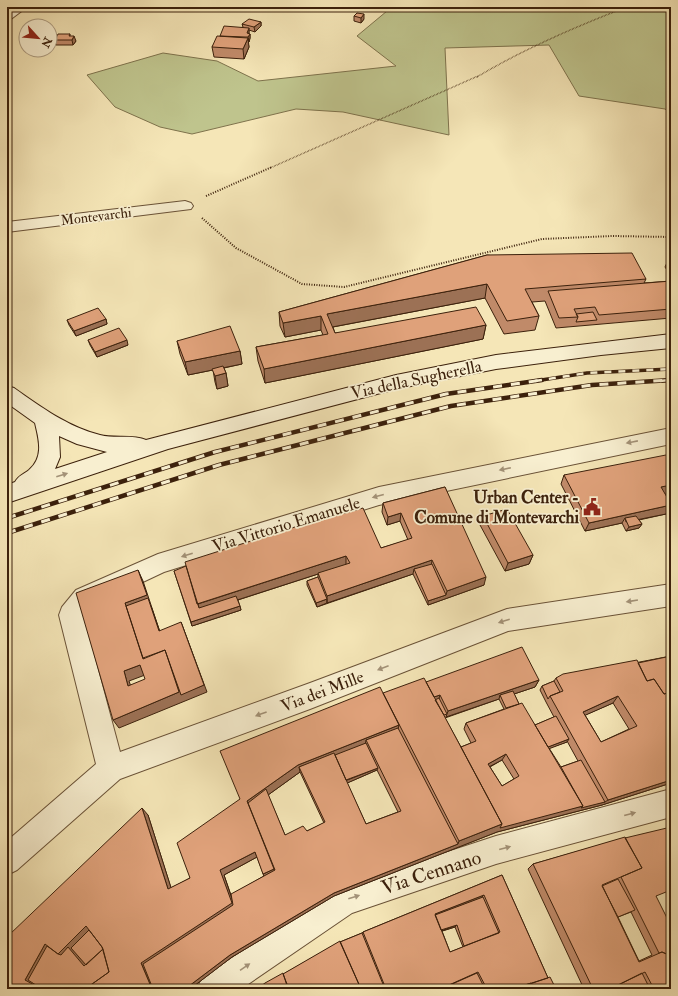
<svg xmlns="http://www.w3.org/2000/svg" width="678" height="996" font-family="'IM FELL Double Pica',serif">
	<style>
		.green { fill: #bfc48d; stroke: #7e724c }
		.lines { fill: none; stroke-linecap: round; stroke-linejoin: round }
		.street-casing { stroke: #6a5237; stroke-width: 2 }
		.secondary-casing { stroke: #3c210c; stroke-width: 2 }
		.path-far1 { stroke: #3c210c; stroke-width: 1.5; stroke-dasharray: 0.5 1; stroke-linecap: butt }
		.path { stroke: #3c210c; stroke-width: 2; stroke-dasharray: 1 1.5; stroke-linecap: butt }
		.street { fill: #f8efd0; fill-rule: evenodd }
		.secondary { fill: #f8efd0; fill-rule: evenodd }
		.rail-far1-casing { stroke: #3c210c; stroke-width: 3.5 }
		.rail-casing { stroke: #3c210c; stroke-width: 4.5 }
		.rail-far1 { stroke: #f8efd0; stroke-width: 2.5; stroke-dasharray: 7; stroke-linecap: butt }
		.rail { stroke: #f8efd0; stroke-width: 3; stroke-dasharray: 9; stroke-linecap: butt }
		.wall { fill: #c08a69; stroke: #3c210c; fill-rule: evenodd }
		.shaded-wall { fill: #9c7155; stroke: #3c210c }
		.building { fill: #dfa17a; stroke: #3c210c; fill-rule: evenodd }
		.oneway { fill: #a39278 }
		.labels { text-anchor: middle; stroke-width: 3.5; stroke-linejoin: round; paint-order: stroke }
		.far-street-label { font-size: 14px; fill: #3c210c; stroke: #f8efd0 }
		.street-label { font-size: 17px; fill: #3c210c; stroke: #f8efd0 }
		.poi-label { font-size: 17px; font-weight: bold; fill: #3c210c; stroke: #f8efd0; text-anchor: end }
		.near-street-label { font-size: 20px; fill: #3c210c; stroke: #f8efd0 }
	</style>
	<rect width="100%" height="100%" fill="#f5e6b7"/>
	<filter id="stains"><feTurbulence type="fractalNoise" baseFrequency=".005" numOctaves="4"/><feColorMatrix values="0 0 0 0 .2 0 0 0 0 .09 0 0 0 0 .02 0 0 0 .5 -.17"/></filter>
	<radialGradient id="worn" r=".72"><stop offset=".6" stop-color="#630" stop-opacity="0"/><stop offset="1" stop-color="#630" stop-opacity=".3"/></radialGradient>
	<!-- green -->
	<path class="green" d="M385,7H671V113L665,109L579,96L549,45L445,48L449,135L343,112L296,109L192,134L160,127L115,107L87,75L163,53L217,61L258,81L396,66L357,36L387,11Z"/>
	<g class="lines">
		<!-- street casing -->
		<g class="street-casing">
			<path id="street" d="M13,7H27L11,19L7,20V11Z
				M185,201L191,203L193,206L191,209L7,232V222Z
				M671,428V444L379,505L164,572L92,606L84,617L120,752L310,683L507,609L671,584V606L508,631L310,709L120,779L17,870L7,875V841L96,764L59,615L62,607L76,590L158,554L379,487Z
				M671,789V817L496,864L352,913L241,989H197L202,978L333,890L344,886L496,836Z"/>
		</g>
		<!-- secondary casing -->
		<g class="secondary-casing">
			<path id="secondary" d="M671,334V348L601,355L496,369L396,389L168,449L7,503V485L15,482C18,476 24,474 29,470C44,457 39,440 35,423L7,403V386L14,388C41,407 68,427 100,435C115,439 132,434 146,440L396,375L496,355ZM59,436L77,444L107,452L55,469L60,457Z"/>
		</g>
		<!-- path-far1 -->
		<path class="path-far1" d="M477,77C524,49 573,28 624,8L633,7
			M270,168L478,76"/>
		<!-- path -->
		<path class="path" d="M206,196L272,167
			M202,218L236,248L302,284L344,287L542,239L612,236L671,237"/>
		<!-- street -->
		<use href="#street" class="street"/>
		<!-- secondary -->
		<use href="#secondary" class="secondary"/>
		<!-- rail-far1 casing -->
		<g class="rail-far1-casing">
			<path id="rail-far1" d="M535,381L587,373L671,369
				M660,381L671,380"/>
		</g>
		<!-- rail casing -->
		<g class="rail-casing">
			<path id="rail" d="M7,518L215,452L446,394L542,380
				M7,533L219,465L451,406L592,385L671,380"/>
		</g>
		<!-- rail-far1 -->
		<use href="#rail-far1" class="rail-far1"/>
		<!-- rail -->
		<use href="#rail" class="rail"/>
	</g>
	<!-- wall -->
	<path class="wall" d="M357,13L364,19L361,23L354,21V16Z
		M261,22V26L255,32L249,30V34H250V38L249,42H248L249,47L244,59L214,57L212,47L220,36L243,27L242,24Z
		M70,34V36L76,41L73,45H56L55,40Z
		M671,254V276L665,267Z
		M487,255L646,279L644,283L671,281V318L556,328L545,301L532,302L539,316L535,330L504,334L485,298L333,327L335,333L486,325L483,339L265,383L258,361L256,347L323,335L321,330L285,337L280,326L279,312Z
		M106,319L107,324L76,336L69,325L67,320Z
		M88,340L128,345L97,357L90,345Z
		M177,341L240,351L242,364L224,368L226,373L228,386L217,389L215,382L213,370L188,375L180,354Z
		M564,475L671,493L665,494L671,504V506L666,514L639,520L642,524L639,528L626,531L622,523L585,531L561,484Z
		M445,487L484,585L428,605L413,574L317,607L307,585V581L318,577V574L238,600L241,610L192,626L174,571L381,548L408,540L400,521L387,525L382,512L383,503Z
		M483,516L533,555L529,564L505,571L480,525Z
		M671,656V783L602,805L497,832L334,896L232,957L190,989H7L148,815L171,888L190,878L240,799L383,694L426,682L539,680L535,687L514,694L519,704L535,725L554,717L546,702L540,690L542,686L554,681L556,678ZM499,699L504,709L466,723L464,729L471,743L461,747L445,718ZM613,703L629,729L601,742L585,715ZM567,741L578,761L561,767L549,748L567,742ZM502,760L514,779L502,786L490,767ZM377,770L398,812L366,824L347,783ZM300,772L324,823L307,831L285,835L268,795ZM257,857L264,876L231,895L224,875Z
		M625,838L656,897L671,989H584L528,869L533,864ZM631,912L652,955L639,961L618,917Z
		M502,875L548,978L556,989H257L340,942L362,933L363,932ZM455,927L463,947L450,952L442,931Z"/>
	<!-- shaded-wall -->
	<path class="shaded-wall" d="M364,14V19L361,23V18Z
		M261,22V26L255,32L254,27Z
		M249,28V32L248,37L247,33Z
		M250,34V38L249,42L248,37Z
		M74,36L76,41L73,45L72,40Z
		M248,38L249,47L244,59L243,49Z
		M487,284L485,298L327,328V314Z
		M321,316V330L285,337L283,323Z
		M106,319L107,324L76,336L74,331Z
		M486,325L483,339L265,383L264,369Z
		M127,340L128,345L97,357L95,352Z
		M240,351L242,364L188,375L185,362Z
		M226,373L228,386L217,389L215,376Z
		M671,485V493L656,496L661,487Z
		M671,505L666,514L626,522L625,518L622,523L585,531L589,523Z
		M401,513L400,521L387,525L388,517Z
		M642,524L639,528L626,531L629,527Z
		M533,555L529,564L505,571L508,563Z
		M346,556V565L200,612L198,604Z
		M432,560L431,568L414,569L413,574L327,603V596Z
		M138,570L143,581L162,638L151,606L130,614L145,661L166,653L165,650L170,660L181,694L204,685L181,622L207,692L119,728L113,720L179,692L169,660L148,668L143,659L125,603L147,595Z
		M486,577L484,585L428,605V601L446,595L447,591Z
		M327,599V603L317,607L316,603Z
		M240,606L241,610L192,626L191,622Z
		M140,665L145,675L129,681L134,695L128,686L124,671Z
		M539,680L535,687L502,698L500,695L499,699L446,717L448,711Z
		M440,695L438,702L431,698Z
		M618,696L613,703L579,718L583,712Z
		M399,725L397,734L366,740L365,746L299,767L300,772L250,808L247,801L298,765Z
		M569,739L567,742L543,751L545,748Z
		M506,754L502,760L485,769L488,764Z
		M378,768L377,770L345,784V781Z
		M671,780V783L602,805L497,832L334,896L232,957L190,989H185L230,955L334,893L458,844L459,841L502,824L583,806L605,802L608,800Z
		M142,808L148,815L173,894L168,889Z
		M255,852L257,857L224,875L235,908L157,989H152L141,963L220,870Z
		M274,869L276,874L266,879L263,874Z
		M484,895L481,898L434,916L435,914Z
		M457,925L455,927L439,932L441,931Z
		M86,926L94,929L117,974L46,989H36L25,980L45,944Z"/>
	<!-- building -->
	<path class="building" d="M357,13L364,14L361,18L354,16Z
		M249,19L261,22L254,27L242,24Z
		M224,26L249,28L247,33L250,34L248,37H245L220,36Z
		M58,34H70L69,36H74L72,40H55Z
		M217,36L248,38L243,49L212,47Z
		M632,253L646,279L525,289L539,316L507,321L487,284L327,314L335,333L476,307L486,325L264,369L256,347L328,334L321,316L283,323L279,312L487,255Z
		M671,281V309L599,315L595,307L574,309L578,317L559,318L548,291Z
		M98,308L106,319L74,331L67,320Z
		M593,312L597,320L576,322L578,317L576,314Z
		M230,326L240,351L185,362L177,341Z
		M119,328L127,340L95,352L88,340Z
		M223,366L226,373L215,376L212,369Z
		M671,454V485L661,487L671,504V505L589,523L564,475Z
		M445,487L486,577L447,591L432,560L327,596L318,573L350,563L346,556L197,604L185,562L298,526L363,508L381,548L412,538L401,513L388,517L383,503Z
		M507,509L533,555L508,563L483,516Z
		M636,516L642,524L629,527L625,518Z
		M432,564L446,595L428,601L414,569Z
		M186,566L199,608L236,596L240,606L191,622L174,571Z
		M138,570L147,595L125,603L143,659L165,650L179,692L113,720L76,593ZM140,665L145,679L128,686L124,671Z
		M318,577L327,599L316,603L307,581Z
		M148,598L159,631L181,622L204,685L181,695L165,650L143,658L126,606Z
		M522,647L539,680L448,711L440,695L434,697L426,682Z
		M671,656V692L664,694L654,679L647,681L638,663Z
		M637,660L647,681L654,679L664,694L671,692V780L608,800L550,696L563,691L556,678L563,674ZM618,696L637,726L601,742L583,712Z
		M424,678L502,824L459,841L383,693Z
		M554,681L560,692L550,696L548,699L542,686Z
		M380,687L399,725L298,765L247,801L274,869L263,874L255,852L220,870L232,903L141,963L152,989H85L109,972L102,947L86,926L58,954L45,944L25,980L36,986V989H7V941L9,935L142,808L168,889L190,878L177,843L240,799L220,751Z
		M513,691L519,704L506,708L500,695Z
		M439,698L447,714L444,715L435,700Z
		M522,703L583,806L500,828L502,824L461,747L476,741L466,723ZM506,754L519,776L502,786L488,764Z
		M556,716L569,739L548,747L535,725Z
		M398,728L458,844L334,893L230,955L185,989H153L143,964L233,905L231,894L275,870L248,803L266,789L285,835L303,826L307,831L325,822L299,767L334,753L366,824L401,811L366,740Z
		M366,743L378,768L346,780L335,755Z
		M581,760L605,802L581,808L583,806L561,767Z
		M671,827V890L656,896L671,926V957V956L662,952L659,953L621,877L642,868L625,838Z
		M625,837L642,868L602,885L639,962L662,952L671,956V989H654L645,972L610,989H593L533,864Z
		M502,875L548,978L512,989H487L478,972L440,989H386L363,932ZM484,895L500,932L450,952L435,914Z
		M618,879L635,910L618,917L602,886Z
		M483,897L499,933L464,946L457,925L441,930L435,915Z
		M89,930L102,947L103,949L86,965L71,948Z
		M362,933L385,989H361L340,942Z
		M340,941L361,989H289L283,974Z
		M47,946L58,954L61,955L68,947L84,966L103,949L109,972L85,989H39V987L28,980Z
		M283,973L288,989H257L265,983Z
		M477,973L485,989H441Z
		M642,973L650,989H610Z
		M550,977L556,989H534L531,983L530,984Z
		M531,983L534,989H512Z"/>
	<!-- one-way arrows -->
	<defs><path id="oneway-solid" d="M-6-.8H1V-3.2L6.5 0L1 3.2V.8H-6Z"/></defs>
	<g class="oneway">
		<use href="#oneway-solid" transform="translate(632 442) rotate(169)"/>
		<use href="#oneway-solid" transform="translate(505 469) rotate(168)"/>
		<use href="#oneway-solid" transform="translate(62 475) rotate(-18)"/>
		<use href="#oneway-solid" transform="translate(378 496) rotate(165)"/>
		<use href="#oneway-solid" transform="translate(187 555) rotate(163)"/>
		<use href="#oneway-solid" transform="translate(632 601) rotate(171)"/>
		<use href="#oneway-solid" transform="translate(504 621) rotate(163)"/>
		<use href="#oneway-solid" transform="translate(383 668) rotate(159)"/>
		<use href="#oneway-solid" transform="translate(261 714) rotate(160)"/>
		<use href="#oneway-solid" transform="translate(630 814) rotate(-15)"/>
		<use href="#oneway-solid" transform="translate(505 848) rotate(-15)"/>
		<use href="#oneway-solid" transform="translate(354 897) rotate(-18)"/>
		<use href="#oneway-solid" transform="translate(245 967) rotate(-34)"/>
	</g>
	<!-- icons -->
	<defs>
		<g id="civic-bare" transform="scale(1.38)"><path d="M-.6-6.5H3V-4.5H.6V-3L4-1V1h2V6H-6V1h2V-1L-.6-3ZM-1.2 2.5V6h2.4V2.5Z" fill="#8f2418" stroke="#f8efd0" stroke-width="2.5" paint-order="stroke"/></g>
	</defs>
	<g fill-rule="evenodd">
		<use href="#civic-bare" x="592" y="507"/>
	</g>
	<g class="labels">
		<!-- far-street labels -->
		<g class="far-street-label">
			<text transform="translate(96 216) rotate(-7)" y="5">Montevarchi</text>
		</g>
		<!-- street labels -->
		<g class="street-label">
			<text transform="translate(416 379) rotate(-12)" y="6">Via della Sugherella</text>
			<text transform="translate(286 524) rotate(-17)" y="6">Via Vittorio Emanuele</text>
			<text transform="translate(322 691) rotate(-21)" y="6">Via dei Mille</text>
		</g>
		<!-- poi labels -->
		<g class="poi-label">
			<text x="579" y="503">Urban Center -<tspan x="579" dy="20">Comune di Montevarchi</tspan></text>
		</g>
		<!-- near-street labels -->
		<g class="near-street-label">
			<text transform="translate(431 872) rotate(-18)" y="7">Via Cennano</text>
		</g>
	</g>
	<!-- margin -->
	<rect width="678" height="996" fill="none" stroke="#f5e6b7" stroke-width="24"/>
	<rect x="8" y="8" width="662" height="980" fill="none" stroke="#3c210c" stroke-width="2"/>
	<rect x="12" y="12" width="654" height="972" fill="none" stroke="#3c210c"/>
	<!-- north arrow -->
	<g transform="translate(38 38) rotate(117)"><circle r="19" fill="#f8efd0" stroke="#ad9d82"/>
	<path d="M0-3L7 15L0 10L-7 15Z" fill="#8f2418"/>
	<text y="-6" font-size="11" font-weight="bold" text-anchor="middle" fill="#3c210c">N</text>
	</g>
	<rect width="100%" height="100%" filter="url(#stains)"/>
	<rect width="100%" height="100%" fill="url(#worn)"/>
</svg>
